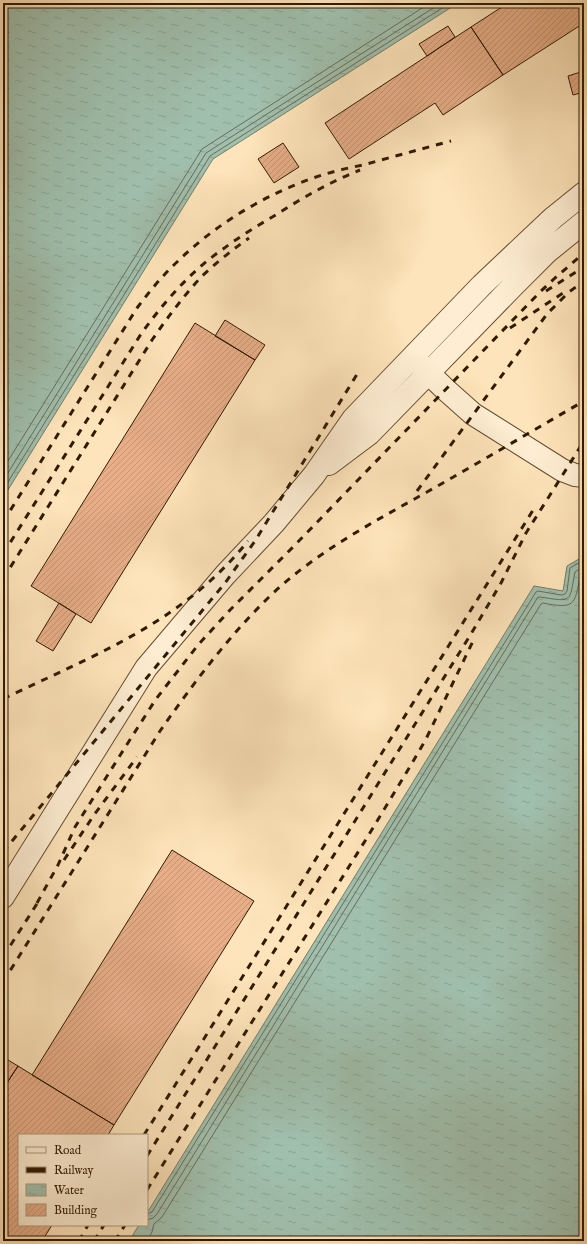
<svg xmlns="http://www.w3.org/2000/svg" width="587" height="1244" font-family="'IM FELL English',serif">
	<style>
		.water { fill: url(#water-ripples); stroke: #737d69 }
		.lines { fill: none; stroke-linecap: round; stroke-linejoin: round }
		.shore { stroke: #686c58; stroke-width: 1 }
		.building { fill: url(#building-hatch); stroke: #301a02 }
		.minor-casing { stroke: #644c30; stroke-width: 24 }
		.minor { stroke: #feedd2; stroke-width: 22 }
		.rail { stroke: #301a02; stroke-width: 3; stroke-dasharray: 7 7; stroke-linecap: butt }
	</style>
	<defs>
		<pattern id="water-ripples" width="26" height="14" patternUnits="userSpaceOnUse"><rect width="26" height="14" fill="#a0bfad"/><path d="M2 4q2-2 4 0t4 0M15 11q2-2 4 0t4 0" fill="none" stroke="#8aa493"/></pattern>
		<pattern id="building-hatch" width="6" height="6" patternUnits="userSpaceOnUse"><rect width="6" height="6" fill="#e7ae88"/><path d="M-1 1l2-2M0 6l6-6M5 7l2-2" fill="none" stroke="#c69574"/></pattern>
	</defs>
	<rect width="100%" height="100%" fill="#fee4ba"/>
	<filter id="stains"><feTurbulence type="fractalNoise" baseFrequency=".005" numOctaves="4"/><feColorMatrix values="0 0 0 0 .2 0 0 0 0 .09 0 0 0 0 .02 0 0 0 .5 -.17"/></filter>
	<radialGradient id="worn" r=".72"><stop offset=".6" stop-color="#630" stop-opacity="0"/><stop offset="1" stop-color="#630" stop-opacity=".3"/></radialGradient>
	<!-- water -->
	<path class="water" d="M3,3H458L213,159L3,498Z
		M584,556V1241H129L139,1225H147V1213L534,586L563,591L567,566Z"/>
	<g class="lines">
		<!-- shore -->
		<path class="shore" d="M3,469L202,149L430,3
			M3,481L206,153L441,3
			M3,490L210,156L450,3
			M147,1214L152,1212L536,592L538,591L561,595L565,594L567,591L570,568L584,560
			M147,1220L153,1218L157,1214L538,597H540C573,602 569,603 575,572L584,566
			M147,1241L152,1232L154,1224L162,1217L541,604L543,603C574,609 575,606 580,576L584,573"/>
	</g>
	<!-- building -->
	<path class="building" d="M508,3H584V23L503,75L471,27Z
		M448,26L455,37L427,56L419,44Z
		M471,27L503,75L443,115L435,103L349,159L325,123Z
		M584,71V92L573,95L568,76Z
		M283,143L299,167L274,183L258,159Z
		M225,320L265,345L255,360L215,336Z
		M195,323L255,360L91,623L31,586Z
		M59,603L76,614L53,651L36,641Z
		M172,850L254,901L114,1125L32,1075Z
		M3,1057L18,1066L3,1089Z
		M18,1066L114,1125L108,1135H19V1225H52L42,1241H3V1089Z"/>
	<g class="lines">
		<!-- minor casing -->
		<g class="minor-casing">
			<path id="minor" d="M418,363L446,390L473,414L562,470L575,475L584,476
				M329,464L369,434L513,286L547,252L584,222
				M3,897L146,668L225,575L274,523L314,475L353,419L482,285L553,218L584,193"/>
		</g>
		<!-- minor -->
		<use href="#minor" class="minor"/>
		<!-- rail -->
		<path class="rail" d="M546,291L584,267
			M510,328L563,293
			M417,491L547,314L569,292L584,281
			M3,522L137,308C149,292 162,276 177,262C216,224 264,195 316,177C331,172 347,168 363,165C392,157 421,149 451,141
			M3,554L141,334C164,302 190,272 223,249C239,237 257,226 274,216C302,198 330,182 360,170
			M3,579L152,340C167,318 183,297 201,277C216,263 232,250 249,238
			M3,699C94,655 182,623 248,541
			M3,852L225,583L255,541L359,371
			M64,860L94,815L137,757
			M37,903L58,865L75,827L131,738L156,699L198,645L230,610L295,545L540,292L555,278L584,253
			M3,957L40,899
			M3,982L160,731C195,681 236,626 282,585C326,547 377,520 427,492C480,462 532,431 584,401
			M144,1135L535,507
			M147,1156L471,634L501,583L526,533L584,441
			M147,1190L365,841L411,765L426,739L474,639
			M79,1241L88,1225
			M94,1241L104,1225
			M115,1241L125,1225"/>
	</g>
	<!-- margin -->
	<rect width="587" height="1244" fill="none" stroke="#fee4ba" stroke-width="16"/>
	<rect x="4" y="4" width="579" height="1236" fill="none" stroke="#301a02" stroke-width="2"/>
	<rect x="8" y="8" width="571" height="1228" fill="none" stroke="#301a02"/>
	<!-- legend -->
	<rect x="18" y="1134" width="130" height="92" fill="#feedd2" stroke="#ac997f"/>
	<rect x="26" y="1147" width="20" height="6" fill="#feedd2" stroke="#ac997f"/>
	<text x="54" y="1154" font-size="12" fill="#301a02">Road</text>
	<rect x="26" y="1167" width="20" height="6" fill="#301a02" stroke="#ac997f"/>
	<text x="54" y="1174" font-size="12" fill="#301a02">Railway</text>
	<rect x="26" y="1184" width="20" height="12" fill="url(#water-ripples)" stroke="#ac997f"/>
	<text x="54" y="1194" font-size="12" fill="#301a02">Water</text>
	<rect x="26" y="1204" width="20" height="12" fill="url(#building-hatch)" stroke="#ac997f"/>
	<text x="54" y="1214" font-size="12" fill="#301a02">Building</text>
	<rect width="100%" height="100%" filter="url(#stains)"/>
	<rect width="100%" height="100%" fill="url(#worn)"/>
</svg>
